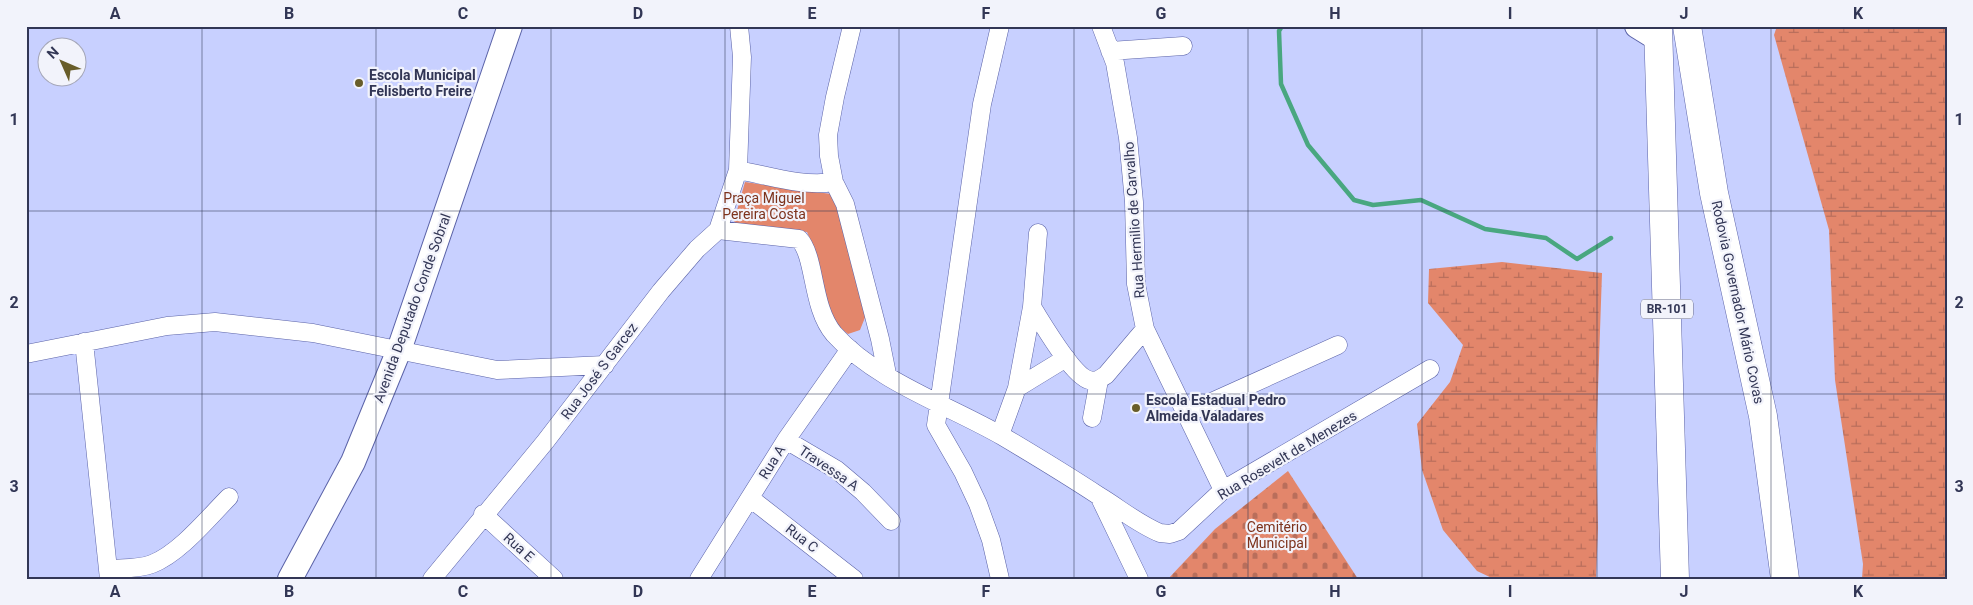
<svg xmlns="http://www.w3.org/2000/svg" width="1973" height="605" font-family="Roboto,sans-serif">
	<style>
		.green { fill: #e3866b }
		.wetland { fill: url(#wetland-marsh) }
		.cemetery { fill: url(#cemetery-stones) }
		.lines { fill: none; stroke-linecap: round; stroke-linejoin: round }
		.stream { stroke: #49a780; stroke-width: 4.5 }
		.street-casing { stroke: #5b63a8; stroke-width: 19 }
		.secondary-casing { stroke: #5b63a8; stroke-width: 26 }
		.highway-casing { stroke: #5b63a8; stroke-width: 29 }
		.street { stroke: #fff; stroke-width: 18 }
		.secondary { stroke: #fff; stroke-width: 24 }
		.highway { stroke: #fff; stroke-width: 28 }
		.grid { fill: none; stroke: #323655; stroke-width: 1; stroke-opacity: 0.55 }
		.poi-dot { fill: #685d2a; stroke: #f2f3fb; stroke-width: 2 }
		.labels { text-anchor: middle; stroke-width: 4.5; stroke-linejoin: round; paint-order: stroke }
		.shield { fill: #f2f3fb; stroke: #6c6f87; stroke-width: 1 }
		.shield-label { font-size: 12px; font-weight: bold; fill: #323655 }
		.poi-label { font-size: 14px; font-weight: bold; fill: #323655; stroke: #f2f3fb; text-anchor: start }
		.park-label { font-size: 14px; fill: #7d321c; stroke: #f2f3fb }
		.street-label { font-size: 14px; fill: #323655; stroke: #f2f3fb }
		.neatline { fill: none; stroke: #323655; stroke-width: 2 }
		.grid-label { font-size: 16px; text-anchor: middle; font-weight: bold; fill: #323655 }
	</style>
	<defs>
		<pattern id="wetland-marsh" width="20" height="14" patternUnits="userSpaceOnUse" patternTransform="scale(1.25)"><rect width="20" height="14" fill="#e3866b"/><path d="M1 5h8M5 5V1M11 12h8M15 12V8" fill="none" stroke="#b96e5b"/></pattern>
		<pattern id="cemetery-stones" width="16" height="16" patternUnits="userSpaceOnUse" patternTransform="scale(1.25)"><rect width="16" height="16" fill="#e3866b"/><path d="M2 7V4a2 2 0 0 1 4 0v3zM10 15v-3a2 2 0 0 1 4 0v3z" fill="#b96e5b"/></pattern>
	</defs>
	<rect width="100%" height="100%" fill="#c8d0ff"/>
	<!-- green -->
	<path class="green" d="M745,182L831,194L838,199L866,315L860,330L848,334C817,312 822,264 807,232L738,227L734,221Z"/>
	<!-- wetland -->
	<path class="wetland" d="M1777,26H1947V579H1862L1863,564L1835,380L1829,230L1774,35Z
		M1502,262L1602,273L1596,447L1598,528L1596,579H1494L1477,571L1443,530L1422,470L1417,424L1450,382L1463,345L1428,303L1429,269Z"/>
	<!-- cemetery -->
	<path class="cemetery" d="M1288,471L1358,579H1168L1215,529Z"/>
	<g class="lines">
		<!-- stream -->
		<path class="stream" d="M1282,26L1279,31L1281,84L1308,145L1354,200L1373,205L1421,200L1485,229L1546,238L1577,259L1611,238"/>
		<!-- street casing -->
		<g class="street-casing">
			<path id="street" d="M852,26L835,97L828,135L829,156L834,182L845,204L880,339L887,374
				M1000,26L982,104L936,425L963,472L978,504L991,540L1000,579
				M1101,26L1115,63L1128,138L1134,202L1136,284L1145,329L1223,490
				M1110,51L1183,46
				M738,170C770,176 802,187 834,182
				M718,230L799,239C816,257 811,307 834,334C876,381 948,405 1002,436C1034,455 1067,475 1099,496C1119,508 1138,524 1160,533L1170,534L1179,531L1223,490L1430,369
				M1032,307C1043,324 1072,375 1089,380C1096,382 1100,379 1106,375L1145,329
				M84,342L109,579
				M26,354L167,326L215,322L313,333L497,370L605,365
				M1017,388L1066,358
				M1185,414L1338,345
				M1092,418L1099,380
				M1000,435L1017,388L1032,307L1038,233
				M786,440L837,470L863,492L891,521
				M1099,496L1139,579
				M750,498L854,579
				M483,514L554,579
				M109,569C123,568 139,569 152,564C180,553 208,518 229,497
				M432,579L545,442L661,291L697,249L718,230L738,170L742,57L739,26
				M699,579L786,440L850,349"/>
		</g>
		<!-- secondary casing -->
		<g class="secondary-casing">
			<path id="secondary" d="M1637,26L1658,39
				M290,579L353,462L399,350L510,26"/>
		</g>
		<!-- highway casing -->
		<g class="highway-casing">
			<path id="highway" d="M1658,26L1675,579
				M1687,26L1714,193L1763,416L1785,579"/>
		</g>
		<!-- street -->
		<use href="#street" class="street"/>
		<!-- secondary -->
		<use href="#secondary" class="secondary"/>
		<!-- highway -->
		<use href="#highway" class="highway"/>
	</g>
	<!-- grid -->
	<path class="grid" d="M202,26V579M376,26V579M551,26V579M725,26V579M899,26V579M1074,26V579M1248,26V579M1422,26V579M1597,26V579M1771,26V579M26,211H1947M26,394H1947"/>
	<!-- markers -->
	<g class="poi-dot">
		<circle cx="359" cy="83" r="5"/>
		<circle cx="1136" cy="408" r="5"/>
	</g>
	<g class="labels">
		<!-- shield labels -->
		<rect class="shield" x="1641" y="299.5" width="52" height="19" rx="4"/>
		<g class="shield-label">
			<text x="1667" y="313">BR-101</text>
		</g>
		<!-- poi labels -->
		<g class="poi-label">
			<text x="369" y="80">Escola Municipal<tspan x="369" dy="16">Felisberto Freire</tspan></text>
			<text x="1146" y="405">Escola Estadual Pedro<tspan x="1146" dy="16">Almeida Valadares</tspan></text>
		</g>
		<!-- park labels -->
		<g class="park-label">
			<text x="764" y="203">Praça Miguel<tspan x="764" dy="16">Pereira Costa</tspan></text>
			<text x="1277" y="532">Cemitério<tspan x="1277" dy="16">Municipal</tspan></text>
		</g>
		<!-- street labels -->
		<g class="street-label">
			<text transform="translate(1134 220) rotate(-94)" y="5">Rua Hermilio de Carvalho</text>
			<text transform="translate(1738 302) rotate(78)" y="5">Rodovia Governador Mário Covas</text>
			<text transform="translate(412 308) rotate(-70)" y="5">Avenida Deputado Conde Sobral</text>
			<text transform="translate(599 371) rotate(-53)" y="5">Rua José S Garcez</text>
			<text transform="translate(1287 455) rotate(-31)" y="5">Rua Rosevelt de Menezes</text>
			<text transform="translate(772 462) rotate(-58)" y="5">Rua A</text>
			<text transform="translate(829 468) rotate(34)" y="5">Travessa A</text>
			<text transform="translate(802 538) rotate(38)" y="5">Rua C</text>
			<text transform="translate(519 547) rotate(42)" y="5">Rua E</text>
		</g>
	</g>
	<!-- border -->
	<rect width="1973" height="605" fill="none" stroke="#f2f3fb" stroke-width="55"/>
	<!-- north arrow -->
	<g transform="translate(62 62) rotate(315)"><circle r="24" fill="#f2f3fb" stroke="#a5a7b9"/>
	<path d="M0-4L9 19L0 12L-9 19Z" fill="#685d2a"/>
	<text y="-8" font-size="14" font-weight="bold" text-anchor="middle" fill="#323655">N</text>
	</g>
	<rect x="28" y="28" width="1918" height="550" class="neatline"/>
	<g class="grid-label">
		<text x="115" y="19">A</text>
		<text x="289" y="19">B</text>
		<text x="463" y="19">C</text>
		<text x="638" y="19">D</text>
		<text x="812" y="19">E</text>
		<text x="986" y="19">F</text>
		<text x="1161" y="19">G</text>
		<text x="1335" y="19">H</text>
		<text x="1510" y="19">I</text>
		<text x="1684" y="19">J</text>
		<text x="1858" y="19">K</text>
		<text x="14" y="125">1</text>
		<text x="1959" y="125">1</text>
		<text x="14" y="308">2</text>
		<text x="1959" y="308">2</text>
		<text x="14" y="492">3</text>
		<text x="1959" y="492">3</text>
		<text x="115" y="597">A</text>
		<text x="289" y="597">B</text>
		<text x="463" y="597">C</text>
		<text x="638" y="597">D</text>
		<text x="812" y="597">E</text>
		<text x="986" y="597">F</text>
		<text x="1161" y="597">G</text>
		<text x="1335" y="597">H</text>
		<text x="1510" y="597">I</text>
		<text x="1684" y="597">J</text>
		<text x="1858" y="597">K</text>
	</g>
</svg>
